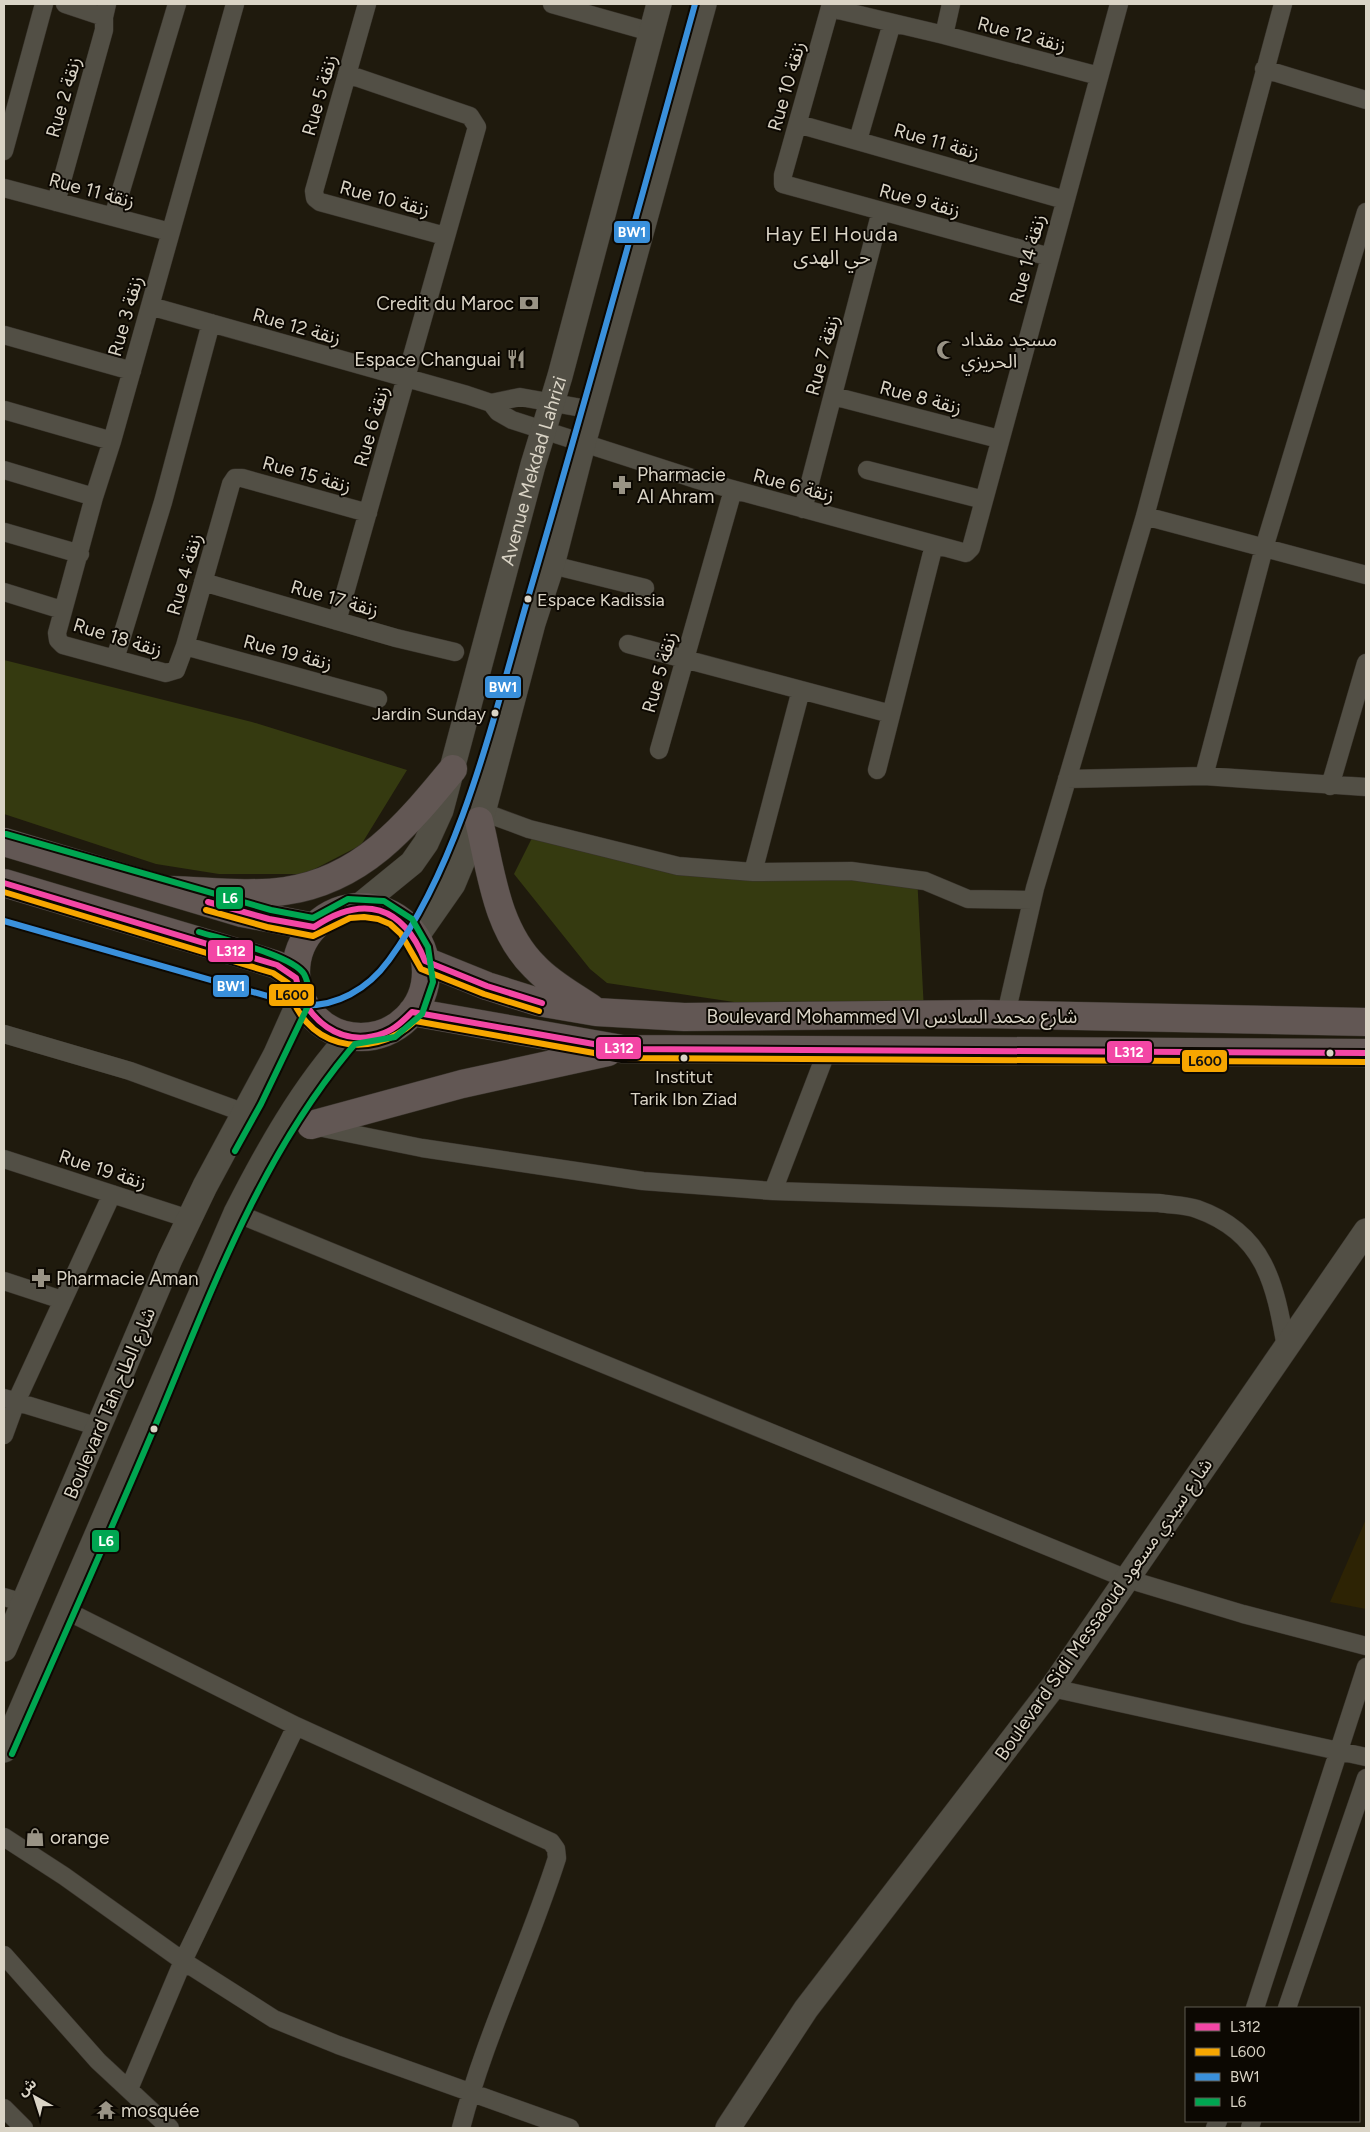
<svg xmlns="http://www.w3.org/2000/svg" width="1370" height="2132" font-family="Figtree,'Noto Sans Arabic',sans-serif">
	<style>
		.built { fill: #2d2304 }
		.green { fill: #353a10 }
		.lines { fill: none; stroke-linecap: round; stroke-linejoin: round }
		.street-casing { stroke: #38332b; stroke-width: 19 }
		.secondary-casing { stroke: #38332b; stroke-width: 26 }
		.highway-casing { stroke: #38332b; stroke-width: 29 }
		.street { stroke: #524f45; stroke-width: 18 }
		.secondary { stroke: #524f45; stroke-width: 25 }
		.highway { stroke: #625754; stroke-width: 28 }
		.bus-1-casing { stroke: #0c0802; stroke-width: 10 }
		.bus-2-casing { stroke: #0c0802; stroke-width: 10 }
		.bus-3-casing { stroke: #0c0802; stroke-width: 10 }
		.bus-4-casing { stroke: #0c0802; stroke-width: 10 }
		.bus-1 { stroke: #f346a5; stroke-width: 6 }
		.bus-2 { stroke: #f7a600; stroke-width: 6 }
		.bus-3 { stroke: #3a90db; stroke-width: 6 }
		.bus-4 { stroke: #00a651; stroke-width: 6 }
		.bus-dot { fill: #dad4c6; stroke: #0c0802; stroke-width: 2 }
		.labels { text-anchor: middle; stroke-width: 4; stroke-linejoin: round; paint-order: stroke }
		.bus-label { font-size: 18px; fill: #dad4c6; stroke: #0c0802; text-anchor: start }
		.street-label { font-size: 19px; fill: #dad4c6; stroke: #0c0802 }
		.poi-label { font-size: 19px; fill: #dad4c6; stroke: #0c0802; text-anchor: start }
		.neighbourhood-label { font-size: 20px; letter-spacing: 1px; fill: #dad4c6; stroke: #0c0802 }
		.line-badge { stroke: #0c0802; stroke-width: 2 }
		.badge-label { font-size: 14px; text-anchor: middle; font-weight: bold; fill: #fff }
		.pale-badge-label { font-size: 14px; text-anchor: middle; font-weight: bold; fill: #111 }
	</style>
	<rect width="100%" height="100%" fill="#1f1a0d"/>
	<!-- built -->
	<path class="built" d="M1366,1519V1609L1330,1602Z"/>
	<!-- green -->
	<path class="green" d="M4,660L252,722L407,770L361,845L305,874H219L156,864L4,814Z
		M533,836L680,868L917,875L924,1011L767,1007L607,983L590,969L514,874Z"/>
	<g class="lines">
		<!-- street casing -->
		<g class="street-casing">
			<path id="street" d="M65,4L104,17
				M235,4L112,441L94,497L57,633L58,640L63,645L166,673L176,670L185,646L231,484L235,478H242L368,513
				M367,4L314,191L315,198L320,202L445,236
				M552,4L651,32
				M831,4L783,175V184L1050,257
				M951,4L944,35L1099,76
				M830,8L944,35
				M1264,69L1366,100
				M798,124L1065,200
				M858,140L892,23
				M4,151L44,4
				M4,188L170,232
				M56,202L104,30V17L107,4
				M113,217L177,4
				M150,306L467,395L491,403L498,412L512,420L695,479L966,553L971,548L1119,4
				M4,335L132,371
				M833,396L999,439
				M491,403L520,397L593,410
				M4,410L112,441
				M4,470L94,497
				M867,470L984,500
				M803,509L881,211
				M1145,516L1366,575
				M4,532L80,554
				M552,565L645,588
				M203,582L396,638L455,652
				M4,592L62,610
				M337,621L477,127L470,116L347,74
				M628,644L891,714
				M185,646L378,699
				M115,659L163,502L211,323
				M659,750L733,490
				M877,770L934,545
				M1204,776L1264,548L1366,212
				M1067,779L1204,776L1366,787
				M1330,786L1366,663
				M483,812L529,829L678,866L753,872L801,690
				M753,872L851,871L925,881L968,899L1032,900
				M1006,1014L1035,888L1145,516L1283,4
				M4,1034L130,1071L245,1113
				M318,1127L422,1148L643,1181L773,1191L1159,1203C1171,1205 1186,1205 1197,1209C1265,1233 1275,1284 1286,1347
				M4,1159L189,1219
				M773,1191L828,1048
				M236,1213L1127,1579L1243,1614L1366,1646
				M4,1281L62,1300
				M4,1398L99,1427
				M4,1435L16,1402L112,1194
				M4,1597L24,1603
				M65,1610L296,1726L551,1842L556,1849L557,1858C528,1949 485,2036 461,2128
				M1052,1688L1366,1757
				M4,1837L64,1876L183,1961L274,2019L338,2045L570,2128
				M4,1955L98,2061L170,2128
				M1255,2008L1366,1667
				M1287,2008L1366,1778
				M129,2089L183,1961L296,1726
				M4,2108L24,2128
				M1215,2128L1218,2121
				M1250,2128L1252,2121"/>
		</g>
		<!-- secondary casing -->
		<g class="secondary-casing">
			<g id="secondary">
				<path id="s1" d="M358,907L412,863L426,843L441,810L533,465L560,376L659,4"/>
				<path d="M416,937L453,884L483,812L533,623L552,565L583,444L704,4"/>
				<path d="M4,1649L170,1259L205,1186L275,1056L301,998"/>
				<path d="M4,1750L236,1213C267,1152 303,1087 350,1036"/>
				<path d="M728,2128L806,2009L1052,1688L1366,1231"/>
			</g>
		</g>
		<!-- highway casing -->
		<g class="highway-casing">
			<path id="highway" d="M479,821C491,871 496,929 535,967C551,984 572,995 591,1008
				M4,842L242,913L314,927
				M4,883L239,953L277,965L296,978
				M171,890C208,891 248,896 285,891C362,880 406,826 453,769
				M296 972a65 65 0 1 1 130 0a65 65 0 1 1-130 0Z
				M425,961L487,986L538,1002L596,1012L684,1017L982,1014L1366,1022
				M412,1012L622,1049L1366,1053
				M311,1125L462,1084L608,1052"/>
		</g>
		<!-- street -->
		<use href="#street" class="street"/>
		<!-- secondary -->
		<use href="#secondary" class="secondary"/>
		<!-- highway -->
		<use href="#highway" class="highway"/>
		<!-- bus-1 casing -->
		<g class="bus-1-casing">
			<path id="bus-1" d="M4,883L277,965L296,978C304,1020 342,1049 384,1033C395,1029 404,1020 412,1012L622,1049L1366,1053
				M208,902L269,919L314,927C363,894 403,905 425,961L487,986L542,1003"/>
		</g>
		<!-- bus-2 casing -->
		<g class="bus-2-casing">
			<path id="bus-2" d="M4,892L273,973L288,983C300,1047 369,1064 415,1021L622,1058L1366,1062
				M206,910L267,927L313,936L350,918L364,917L378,919L390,924L401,934L421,969L484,994L539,1011"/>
		</g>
		<!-- bus-3 casing -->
		<g class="bus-3-casing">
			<path id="bus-3" d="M4,921L299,1005C336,1008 368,989 389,960C463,859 495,710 530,591C587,396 641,200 695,4"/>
		</g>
		<!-- bus-4 casing -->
		<g class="bus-4-casing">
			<path id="bus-4" d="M6,834L271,910L313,918L348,899L384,901L412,919L428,947L433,982L422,1014L395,1037L355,1044L349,1051C260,1158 211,1292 158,1419C111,1531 61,1642 12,1754
				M199,932C221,939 292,955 304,974C309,983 310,998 307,1008L261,1104L235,1151"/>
		</g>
		<!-- bus-1 -->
		<use href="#bus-1" class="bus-1"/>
		<!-- bus-2 -->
		<use href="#bus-2" class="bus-2"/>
		<!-- bus-3 -->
		<use href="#bus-3" class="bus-3"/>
		<!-- bus-4 -->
		<use href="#bus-4" class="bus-4"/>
	</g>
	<!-- icons -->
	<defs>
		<g id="bank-bare" transform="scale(1.5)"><path d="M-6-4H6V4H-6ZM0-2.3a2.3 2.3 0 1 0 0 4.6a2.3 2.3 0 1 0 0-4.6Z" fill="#999385" stroke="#0c0802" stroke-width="2.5" paint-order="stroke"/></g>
		<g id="mosque-bare" transform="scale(1.5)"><path d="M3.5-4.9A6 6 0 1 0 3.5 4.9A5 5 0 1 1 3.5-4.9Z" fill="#999385" stroke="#0c0802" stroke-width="2.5" paint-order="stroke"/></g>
		<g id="restaurant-bare" transform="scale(1.5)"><path d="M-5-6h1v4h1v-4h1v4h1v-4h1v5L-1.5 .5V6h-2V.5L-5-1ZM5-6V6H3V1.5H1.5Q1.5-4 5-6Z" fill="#999385" stroke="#0c0802" stroke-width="2.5" paint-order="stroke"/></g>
		<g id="pharmacy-bare" transform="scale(1.5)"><path d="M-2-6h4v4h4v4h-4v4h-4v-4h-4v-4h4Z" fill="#999385" stroke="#0c0802" stroke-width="2.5" paint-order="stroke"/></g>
		<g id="shop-bare" transform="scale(1.5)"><path d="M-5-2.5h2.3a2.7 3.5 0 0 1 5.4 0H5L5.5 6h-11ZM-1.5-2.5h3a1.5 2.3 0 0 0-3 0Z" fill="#999385" stroke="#0c0802" stroke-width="2.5" paint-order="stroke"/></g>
		<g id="temple-bare" transform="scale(1.5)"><path d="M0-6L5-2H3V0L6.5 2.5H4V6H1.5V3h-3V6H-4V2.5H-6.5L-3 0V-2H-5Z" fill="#999385" stroke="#0c0802" stroke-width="2.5" paint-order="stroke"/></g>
	</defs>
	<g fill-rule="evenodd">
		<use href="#bank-bare" x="529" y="303"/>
		<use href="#mosque-bare" x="946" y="350"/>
		<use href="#restaurant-bare" x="516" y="359"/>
		<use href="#pharmacy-bare" x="622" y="485"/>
		<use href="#pharmacy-bare" x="41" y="1278"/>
		<use href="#shop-bare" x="35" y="1837"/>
		<use href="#temple-bare" x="106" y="2110"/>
	</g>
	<!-- markers -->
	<g class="bus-dot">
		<circle cx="528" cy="599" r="4.5"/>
		<circle cx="495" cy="713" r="4.5"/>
		<circle cx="1330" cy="1053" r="4.5"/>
		<circle cx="684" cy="1058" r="4.5"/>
		<circle cx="154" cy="1429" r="4.5"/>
	</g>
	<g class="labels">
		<!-- bus labels -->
		<g class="bus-label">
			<text x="537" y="606">Espace Kadissia</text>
			<text x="486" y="720" text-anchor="end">Jardin Sunday</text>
			<text x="684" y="1083" text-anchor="middle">Institut<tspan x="684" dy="22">Tarik Ibn Ziad</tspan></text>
		</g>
		<!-- street labels -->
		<g class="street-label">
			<text transform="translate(1022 34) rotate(15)" y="7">Rue 12 زنقة</text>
			<text transform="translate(786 86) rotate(-74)" y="7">Rue 10 زنقة</text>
			<text transform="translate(319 95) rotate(-74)" y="7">Rue 5 زنقة</text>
			<text transform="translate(63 97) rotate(-74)" y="7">Rue 2 زنقة</text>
			<text transform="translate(937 141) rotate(16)" y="7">Rue 11 زنقة</text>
			<text transform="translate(92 190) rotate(15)" y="7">Rue 11 زنقة</text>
			<text transform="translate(385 198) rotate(15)" y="7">Rue 10 زنقة</text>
			<text transform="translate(920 200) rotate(15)" y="7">Rue 9 زنقة</text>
			<text transform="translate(1027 259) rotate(-75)" y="7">Rue 14 زنقة</text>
			<text transform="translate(125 316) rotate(-74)" y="7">Rue 3 زنقة</text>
			<text transform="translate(297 326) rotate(16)" y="7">Rue 12 زنقة</text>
			<text transform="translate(822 355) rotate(-75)" y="7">Rue 7 زنقة</text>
			<text transform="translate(921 397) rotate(15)" y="7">Rue 8 زنقة</text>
			<text transform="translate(371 426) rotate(-74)" y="7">Rue 6 زنقة</text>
			<text dy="7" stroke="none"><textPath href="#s1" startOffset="482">Avenue Mekdad Lahrizi</textPath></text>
			<text transform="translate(307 474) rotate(16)" y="7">Rue 15 زنقة</text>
			<text transform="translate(794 485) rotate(15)" y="7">Rue 6 زنقة</text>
			<text transform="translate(184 574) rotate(-74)" y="7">Rue 4 زنقة</text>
			<text transform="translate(335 598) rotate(16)" y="7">Rue 17 زنقة</text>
			<text transform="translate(118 637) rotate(17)" y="7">Rue 18 زنقة</text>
			<text transform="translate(288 652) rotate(15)" y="7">Rue 19 زنقة</text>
			<text transform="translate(659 672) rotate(-74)" y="7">Rue 5 زنقة</text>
			<text x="892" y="1023">Boulevard Mohammed VI شارع محمد السادس</text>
			<text transform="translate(103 1169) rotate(18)" y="7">Rue 19 زنقة</text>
			<text transform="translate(109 1403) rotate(-67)" y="7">Boulevard Tah شارع الطاح</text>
			<text transform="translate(1103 1609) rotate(-55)" y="7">Boulevard Sidi Messaoud شارع سيدي مسعود</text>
		</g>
		<!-- poi labels -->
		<g class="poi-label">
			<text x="514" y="310" text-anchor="end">Credit du Maroc</text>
			<text x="961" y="346">مسجد مقداد<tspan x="961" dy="22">الحريزي</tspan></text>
			<text x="501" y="366" text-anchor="end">Espace Changuai</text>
			<text x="637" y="481">Pharmacie<tspan x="637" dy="22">Al Ahram</tspan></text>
			<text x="56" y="1285">Pharmacie Aman</text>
			<text x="50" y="1844">orange</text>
			<text x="121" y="2117">mosquée</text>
		</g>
		<!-- neighbourhood labels -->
		<g class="neighbourhood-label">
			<text x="832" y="241">Hay El Houda<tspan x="832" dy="23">حي الهدى</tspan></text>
		</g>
	</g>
	<g class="line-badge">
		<rect x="613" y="220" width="38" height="24" rx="5" fill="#3a90db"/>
		<rect x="484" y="675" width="38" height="24" rx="5" fill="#3a90db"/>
		<rect x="215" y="886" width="29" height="24" rx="5" fill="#00a651"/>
		<rect x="207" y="939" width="47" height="24" rx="5" fill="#f346a5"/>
		<rect x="212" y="974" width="38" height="24" rx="5" fill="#3a90db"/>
		<rect x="268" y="983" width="47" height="24" rx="5" fill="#f7a600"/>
		<rect x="595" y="1036" width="47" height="24" rx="5" fill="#f346a5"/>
		<rect x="1106" y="1040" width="47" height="24" rx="5" fill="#f346a5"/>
		<rect x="1181" y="1049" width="47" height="24" rx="5" fill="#f7a600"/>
		<rect x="91" y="1529" width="29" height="24" rx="5" fill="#00a651"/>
	</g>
	<g class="badge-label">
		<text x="632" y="237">BW1</text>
		<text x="503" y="692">BW1</text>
		<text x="230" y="903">L6</text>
		<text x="231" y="956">L312</text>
		<text x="231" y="991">BW1</text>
		<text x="619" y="1053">L312</text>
		<text x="1129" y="1057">L312</text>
		<text x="106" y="1546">L6</text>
	</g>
	<g class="pale-badge-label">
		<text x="292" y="1000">L600</text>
		<text x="1205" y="1066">L600</text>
	</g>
	<!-- border -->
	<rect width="1370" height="2132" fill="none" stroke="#dad4c6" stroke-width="10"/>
	<!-- legend -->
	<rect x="1185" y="2007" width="175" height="115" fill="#0c0802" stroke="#5e5a50"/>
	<rect x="1195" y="2023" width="25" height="8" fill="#f346a5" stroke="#5e5a50"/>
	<text x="1230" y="2032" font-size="15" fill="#dad4c6">L312</text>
	<rect x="1195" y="2048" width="25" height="8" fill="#f7a600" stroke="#5e5a50"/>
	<text x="1230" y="2057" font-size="15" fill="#dad4c6">L600</text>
	<rect x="1195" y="2073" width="25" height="8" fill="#3a90db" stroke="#5e5a50"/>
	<text x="1230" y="2082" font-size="15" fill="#dad4c6">BW1</text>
	<rect x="1195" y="2098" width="25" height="8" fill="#00a651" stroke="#5e5a50"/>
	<text x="1230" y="2107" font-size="15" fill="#dad4c6">L6</text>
	<!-- north arrow -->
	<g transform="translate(35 2097) rotate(321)" stroke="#0c0802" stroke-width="4" paint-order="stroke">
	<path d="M0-4L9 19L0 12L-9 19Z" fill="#dad4c6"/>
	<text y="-8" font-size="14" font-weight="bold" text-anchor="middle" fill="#dad4c6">ش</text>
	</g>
</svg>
